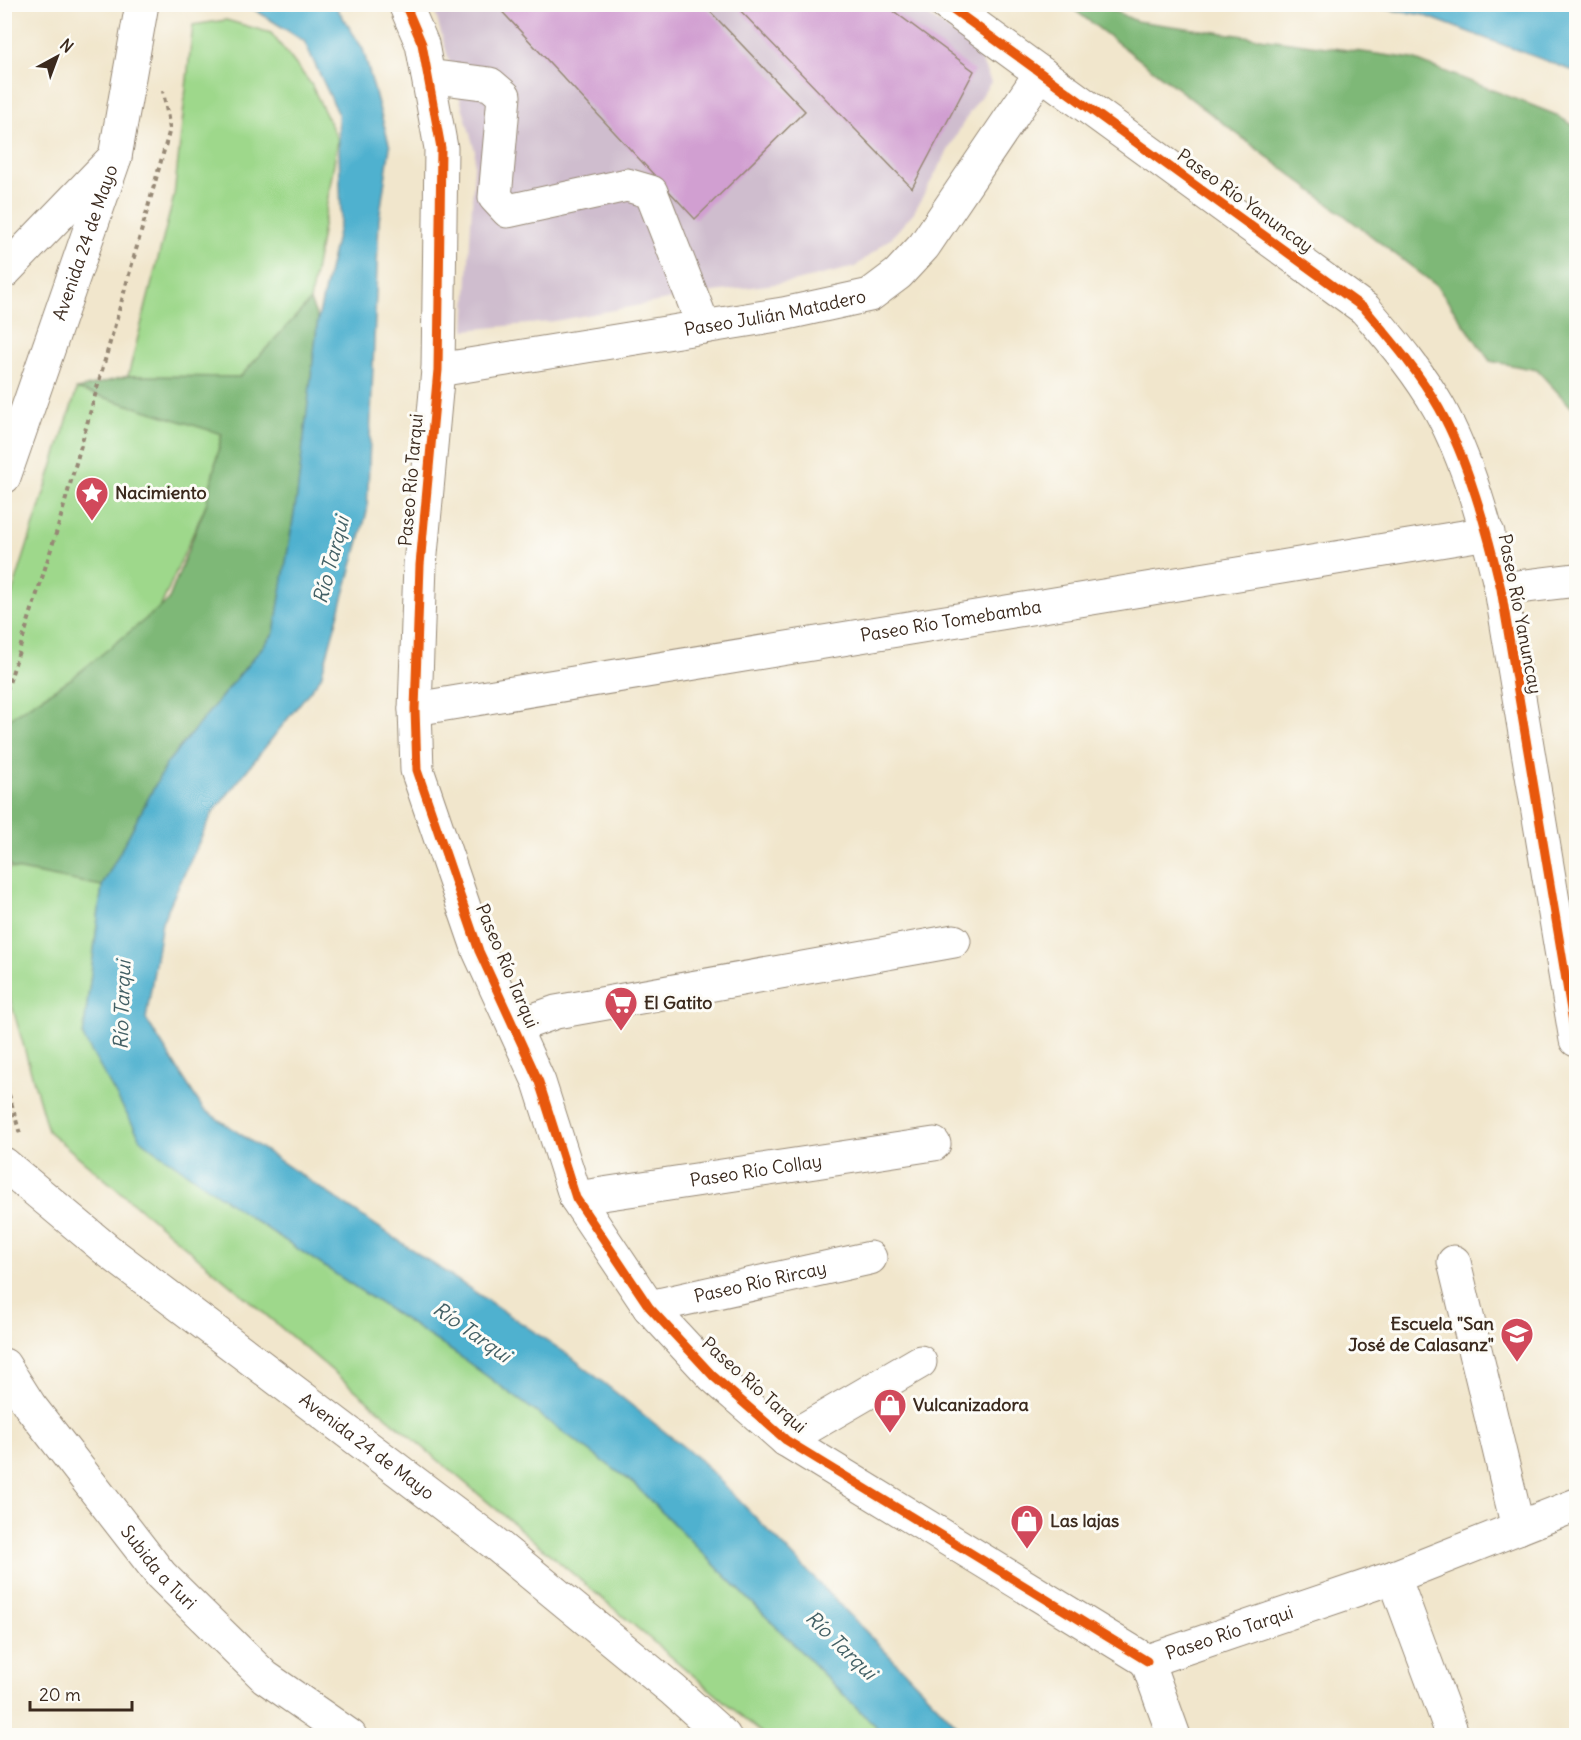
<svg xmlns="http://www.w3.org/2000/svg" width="1581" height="1740" font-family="Delius,sans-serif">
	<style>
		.industrial { fill: #cfbdce }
		.green { fill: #9ed88b; stroke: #6c8154; stroke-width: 1.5 }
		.forest { fill: #7eb877; stroke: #5c714a; stroke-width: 1.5 }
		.water { fill: #50b1cf; stroke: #466e76; stroke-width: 1.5 }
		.building { fill: #d19fd1 }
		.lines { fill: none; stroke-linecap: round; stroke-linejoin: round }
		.minor-casing { stroke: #968875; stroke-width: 35 }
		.major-casing { stroke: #968875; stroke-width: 35 }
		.path { stroke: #968875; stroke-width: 4; stroke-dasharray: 4.5 4.5; stroke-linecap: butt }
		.minor { stroke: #fff; stroke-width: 33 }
		.major { stroke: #fff; stroke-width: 33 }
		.cycleway-casing { stroke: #fdfcf7; stroke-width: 13 }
		.cycleway { stroke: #e8590c; stroke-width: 9 }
		.labels { text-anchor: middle; stroke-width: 6; stroke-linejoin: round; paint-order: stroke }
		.street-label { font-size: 18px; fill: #3b2a1e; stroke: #fdfcf7 }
		.poi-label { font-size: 18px; font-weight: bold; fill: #3b2a1e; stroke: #fdfcf7; text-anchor: start }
		.water-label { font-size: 20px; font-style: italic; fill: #436065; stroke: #fdfcf7 }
	</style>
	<rect width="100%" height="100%" fill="#fdfcf7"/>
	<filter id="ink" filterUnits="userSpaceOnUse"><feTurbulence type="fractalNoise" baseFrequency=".0167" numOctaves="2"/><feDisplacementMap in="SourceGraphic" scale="12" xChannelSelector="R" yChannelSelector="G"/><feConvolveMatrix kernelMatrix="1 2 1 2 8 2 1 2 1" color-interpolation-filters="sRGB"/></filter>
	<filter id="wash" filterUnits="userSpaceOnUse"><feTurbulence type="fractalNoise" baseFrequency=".008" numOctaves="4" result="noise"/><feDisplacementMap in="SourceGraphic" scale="24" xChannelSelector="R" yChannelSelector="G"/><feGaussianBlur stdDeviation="1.35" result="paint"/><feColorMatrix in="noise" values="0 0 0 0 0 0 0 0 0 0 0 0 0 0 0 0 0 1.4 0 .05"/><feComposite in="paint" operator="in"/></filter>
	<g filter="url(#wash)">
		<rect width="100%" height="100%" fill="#f1e6cc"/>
		<!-- industrial -->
		<path class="industrial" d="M433,5H913L976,49L991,82L966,118L914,212L891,238L855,267L796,281L700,294L549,322L465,330L475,151Z"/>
		<!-- green -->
		<path class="green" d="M226,20L271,33L311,84L338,140L310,301L240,377L128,376L174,196L193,25Z
			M77,389L222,433L207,502L160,608L71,679L5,721V616Z
			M11,868L102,886L83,1037L251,1218L458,1355L633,1483L884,1735H764L48,1131L5,981L4,871Z"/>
		<!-- forest -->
		<path class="forest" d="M1068,5H1101L1136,21L1413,59L1554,114L1576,127V412L1537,370L1490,361L1437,286Z
			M310,301L318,319L297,496L274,633L167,763L102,886L11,868L5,853V721L71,679L168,601L207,502L222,434L77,389L128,376L240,377Z"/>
		<!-- water -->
		<path class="water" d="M247,5H335L363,49L390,147L379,220L367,512L321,677L212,814L162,922L146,1019L203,1109L570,1356L700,1460L966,1735H884L633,1483L458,1355L251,1218L142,1141L83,1037L102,886L167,763L274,633L297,496L318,319L341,218L338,113L304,41Z
			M1360,5H1576V72L1423,15Z"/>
		<g id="blocks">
			<!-- building -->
			<path class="building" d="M495,4H703L805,111L695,219Z
				M734,4H884L974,71L912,188Z"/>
		</g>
	</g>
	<g filter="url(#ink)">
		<use href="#blocks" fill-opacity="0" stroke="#968875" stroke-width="1.5"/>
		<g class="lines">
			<!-- minor casing -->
			<g class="minor-casing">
				<g id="minor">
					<path d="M405,4L422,44L441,148L438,370L420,565L415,709L417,770L479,951L539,1082L576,1198L649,1307L713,1376L786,1440L1147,1661"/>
					<path d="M946,4L1365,309C1392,341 1418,371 1439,408C1468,460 1487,530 1501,589L1576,1040"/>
					<path d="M428,76L490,84L504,96L495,197L508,211L627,185L651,192L704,327"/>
					<path d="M4,272L115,157"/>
					<path id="s1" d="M438,370L783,314L870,295L898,274L924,246L1041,73"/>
					<path d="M1501,589L1576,580"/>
					<path id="s2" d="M415,709L1488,533"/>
					<path d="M514,1027L556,1012L954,941"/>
					<path id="s3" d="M576,1198L934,1144"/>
					<path d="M1454,1262L1518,1528"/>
					<path id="s4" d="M649,1307L870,1258"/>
					<path d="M786,1440L920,1362"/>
					<path d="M1394,1577L1453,1736"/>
					<path id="s5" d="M1147,1661L1394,1577L1576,1505"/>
					<path d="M1147,1661L1174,1736"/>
				</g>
			</g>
			<!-- major casing -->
			<g class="major-casing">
				<g id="major">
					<path id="s6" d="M4,477L115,157L142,4"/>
					<path id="s7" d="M4,1164L107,1250L493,1542L673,1690L724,1736"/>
					<path id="s8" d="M4,1365L30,1406L161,1575L265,1677L350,1736"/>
				</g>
			</g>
			<!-- path -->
			<path class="path" d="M4,699L58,527L170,129L163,91
				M4,1077L20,1134"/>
			<!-- minor -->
			<use href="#minor" class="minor"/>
			<!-- major -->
			<use href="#major" class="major"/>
			<!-- cycleway casing -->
			<g class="cycleway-casing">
				<path id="cycleway" d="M405,4L422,44L441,148L438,370L420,565L415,709L417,770L479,951L539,1082L576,1198L649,1307L713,1376L786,1440L1147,1661
					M946,4L1365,309C1392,341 1418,371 1439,408C1468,460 1487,530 1501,589L1576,1040"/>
			</g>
			<!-- cycleway -->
			<use href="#cycleway" class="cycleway"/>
		</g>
	</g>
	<!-- icons -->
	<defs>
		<g id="sight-pin" transform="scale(1.725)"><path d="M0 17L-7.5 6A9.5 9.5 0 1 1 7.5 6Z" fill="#d1495b" stroke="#fdfcf7"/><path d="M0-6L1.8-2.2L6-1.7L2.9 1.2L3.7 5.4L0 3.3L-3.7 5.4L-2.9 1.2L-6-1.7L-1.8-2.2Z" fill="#fff"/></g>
		<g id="supermarket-pin" transform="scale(1.725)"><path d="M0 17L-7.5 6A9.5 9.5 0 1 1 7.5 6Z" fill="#d1495b" stroke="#fdfcf7"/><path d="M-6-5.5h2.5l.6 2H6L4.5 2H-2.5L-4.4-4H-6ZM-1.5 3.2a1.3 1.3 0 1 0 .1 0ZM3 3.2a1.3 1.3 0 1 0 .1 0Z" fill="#fff"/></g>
		<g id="school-pin" transform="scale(1.725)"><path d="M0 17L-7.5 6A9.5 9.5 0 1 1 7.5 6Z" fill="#d1495b" stroke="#fdfcf7"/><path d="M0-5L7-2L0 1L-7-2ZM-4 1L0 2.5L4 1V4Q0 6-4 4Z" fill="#fff"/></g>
		<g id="shop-pin" transform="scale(1.725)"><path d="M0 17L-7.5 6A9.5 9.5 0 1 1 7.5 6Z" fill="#d1495b" stroke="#fdfcf7"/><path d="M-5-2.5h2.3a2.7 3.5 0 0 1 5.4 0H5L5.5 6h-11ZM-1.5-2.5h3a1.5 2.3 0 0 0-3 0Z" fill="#fff"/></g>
	</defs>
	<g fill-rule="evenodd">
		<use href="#sight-pin" x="92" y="493"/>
		<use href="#supermarket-pin" x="621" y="1003"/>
		<use href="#school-pin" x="1517" y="1334"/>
		<use href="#shop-pin" x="890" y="1405"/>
		<use href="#shop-pin" x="1027" y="1521"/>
	</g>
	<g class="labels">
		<!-- street labels -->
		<g class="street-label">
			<text transform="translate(1245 201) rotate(36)" y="6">Paseo Río Yanuncay</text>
			<text dy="6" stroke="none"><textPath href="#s6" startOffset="248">Avenida 24 de Mayo</textPath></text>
			<text dy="6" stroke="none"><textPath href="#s1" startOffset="342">Paseo Julián Matadero</textPath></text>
			<text transform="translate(411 480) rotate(-85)" y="6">Paseo Río Tarqui</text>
			<text transform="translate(1520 614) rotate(79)" y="6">Paseo Río Yanuncay</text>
			<text dy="6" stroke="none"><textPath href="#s2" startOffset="543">Paseo Río Tomebamba</textPath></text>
			<text transform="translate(507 966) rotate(67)" y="6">Paseo Río Tarqui</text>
			<text dy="6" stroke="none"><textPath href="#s3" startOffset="182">Paseo Río Collay</textPath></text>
			<text dy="6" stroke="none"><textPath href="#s4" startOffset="114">Paseo Río Rircay</textPath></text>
			<text transform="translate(754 1385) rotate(42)" y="6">Paseo Río Tarqui</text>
			<text dy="6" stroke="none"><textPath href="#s7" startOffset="460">Avenida 24 de Mayo</textPath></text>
			<text dy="6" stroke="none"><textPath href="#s8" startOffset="255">Subida a Turi</textPath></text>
			<text dy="6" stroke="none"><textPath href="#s5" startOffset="87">Paseo Río Tarqui</textPath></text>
		</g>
		<!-- poi labels -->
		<g class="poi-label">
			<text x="115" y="499">Nacimiento</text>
			<text x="644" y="1009">El Gatito</text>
			<text x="1494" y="1330" text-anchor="end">Escuela "San<tspan x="1494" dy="21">José de Calasanz"</tspan></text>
			<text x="913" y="1411">Vulcanizadora</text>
			<text x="1050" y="1527">Las lajas</text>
		</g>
		<!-- water labels -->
		<g class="water-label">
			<text transform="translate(331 560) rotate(-75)" y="7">Río Tarqui</text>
			<text transform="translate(122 1005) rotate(-88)" y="7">Río Tarqui</text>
			<text transform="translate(472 1332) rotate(35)" y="7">Río Tarqui</text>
			<text transform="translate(841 1645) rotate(44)" y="7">Río Tarqui</text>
		</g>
	</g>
	<!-- margin -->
	<rect width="1581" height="1740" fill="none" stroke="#fdfcf7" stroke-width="24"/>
	<!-- north arrow -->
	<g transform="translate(57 57) rotate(41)" stroke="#fdfcf7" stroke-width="4.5" paint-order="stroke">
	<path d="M0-4.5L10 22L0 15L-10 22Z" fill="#3b2a1e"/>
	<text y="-9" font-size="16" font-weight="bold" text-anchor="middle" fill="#3b2a1e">N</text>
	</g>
	<!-- scale -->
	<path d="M30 1701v9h102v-9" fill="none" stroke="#3b2a1e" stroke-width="3"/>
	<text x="39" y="1701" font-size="18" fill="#3b2a1e" stroke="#fdfcf7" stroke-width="4.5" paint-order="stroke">20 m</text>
</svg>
